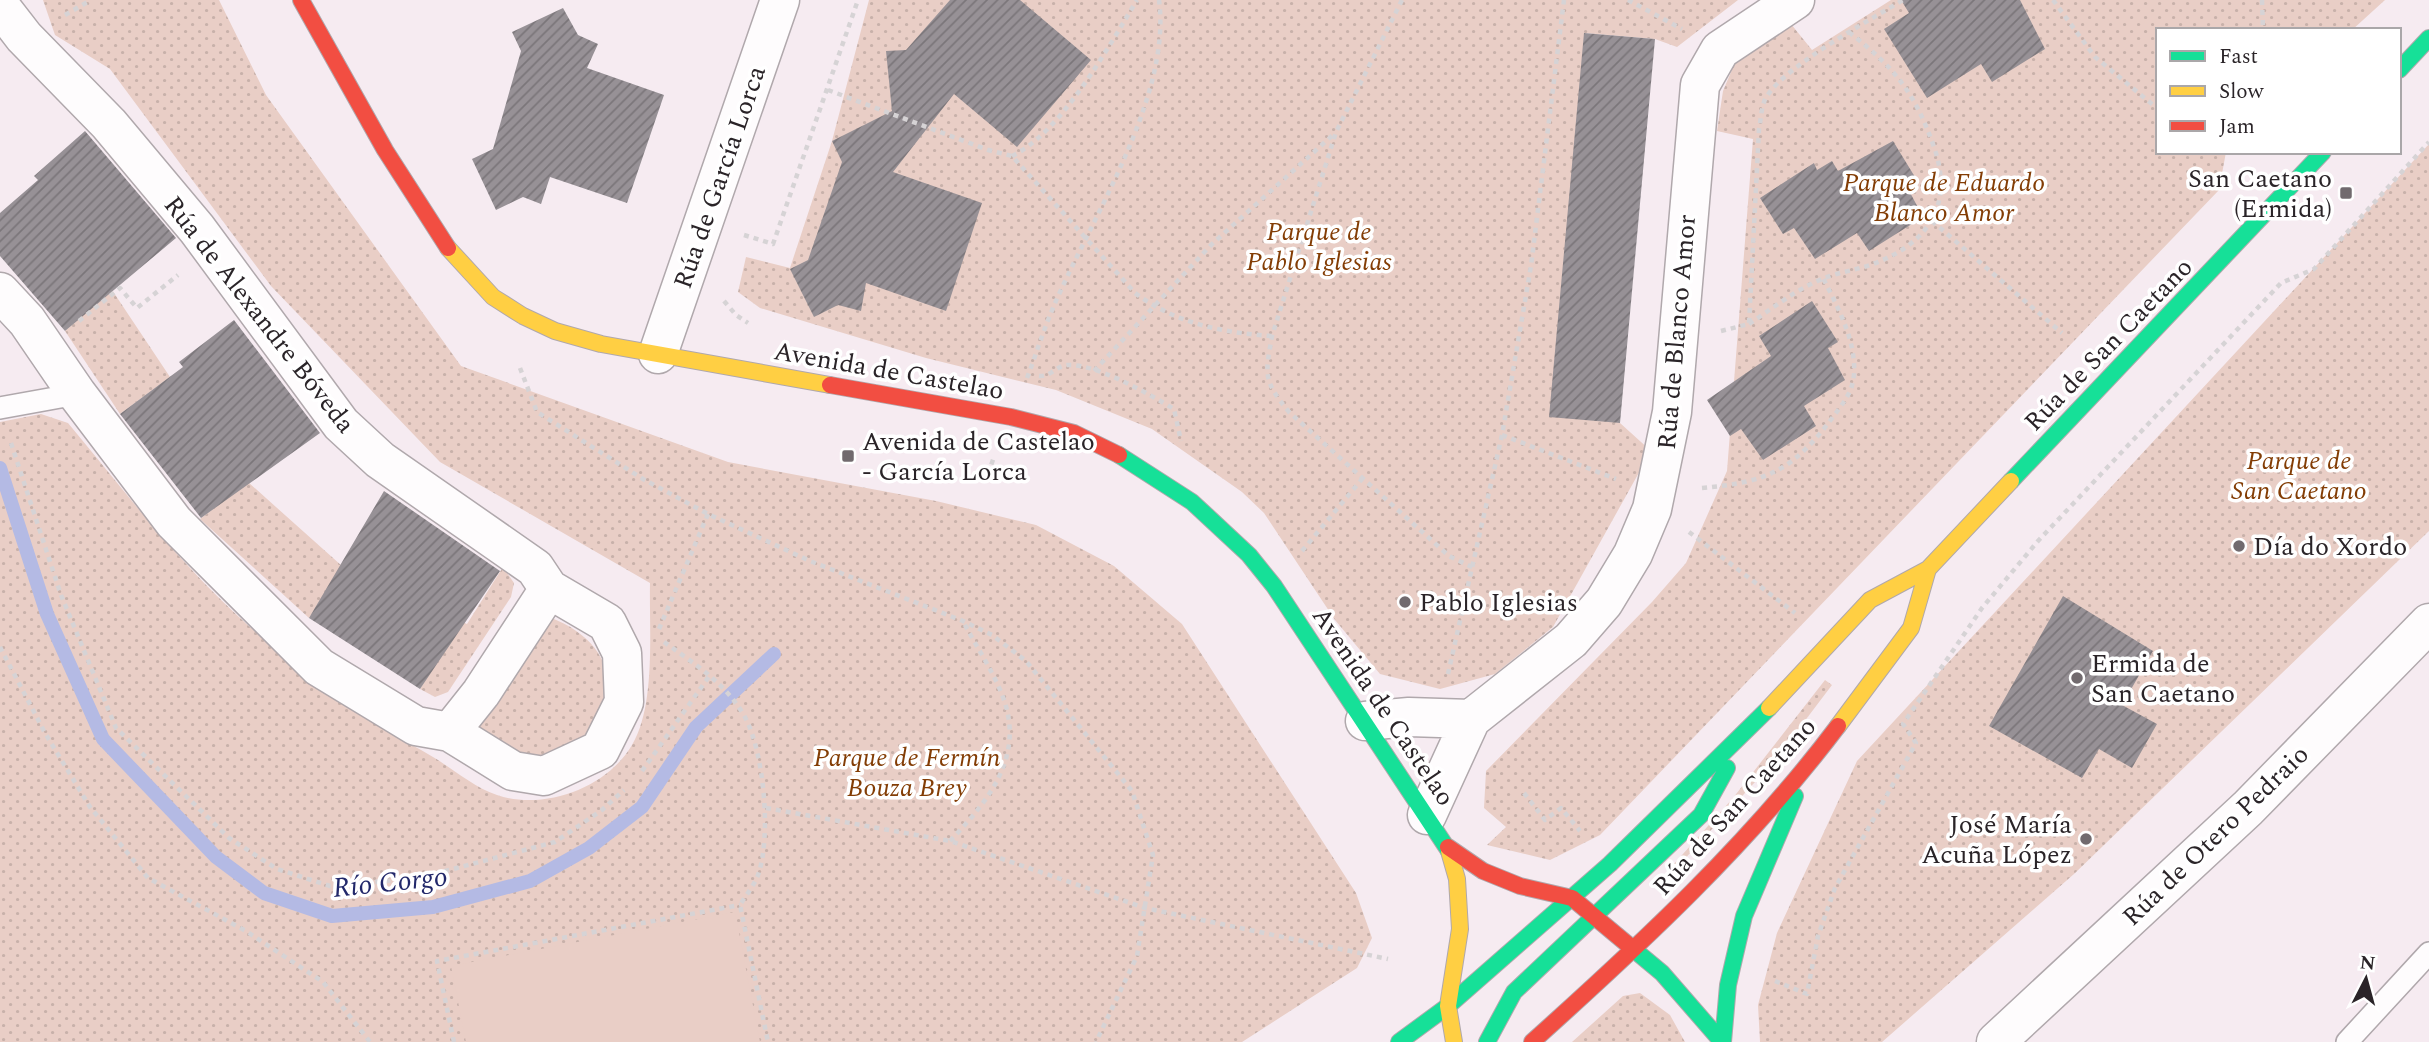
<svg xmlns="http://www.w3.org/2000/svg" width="2429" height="1042" font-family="Spectral,serif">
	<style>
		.green { fill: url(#green-dots) }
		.pitch { fill: #e9cec6 }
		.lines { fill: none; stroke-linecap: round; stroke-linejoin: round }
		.stream { stroke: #b4bae4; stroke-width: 14 }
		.building { fill: url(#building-hatch) }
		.lane-casing { stroke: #b0a8ac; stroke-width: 24 }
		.street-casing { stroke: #b0a8ac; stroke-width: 41 }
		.fast-casing { stroke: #b0a8ac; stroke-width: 18 }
		.slow-casing { stroke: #b0a8ac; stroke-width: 18 }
		.jam-casing { stroke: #b0a8ac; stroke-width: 18 }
		.path { stroke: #d6d3d5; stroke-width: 4.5; stroke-dasharray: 5 5; stroke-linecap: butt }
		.lane { stroke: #fefcfd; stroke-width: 21 }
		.street { stroke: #fefcfd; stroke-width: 38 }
		.fast { stroke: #16e098; stroke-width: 16 }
		.slow { stroke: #ffcf43; stroke-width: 16 }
		.jam { stroke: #f24e42; stroke-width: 16 }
		.poi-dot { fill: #716a6e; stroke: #fff; stroke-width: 2.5 }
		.labels { text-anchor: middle; stroke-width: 7; stroke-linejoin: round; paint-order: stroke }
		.street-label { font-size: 26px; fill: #2a2428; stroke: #fff }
		.poi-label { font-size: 26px; fill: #2a2428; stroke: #fff; text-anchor: start }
		.park-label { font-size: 26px; font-style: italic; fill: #833d05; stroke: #fff }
		.water-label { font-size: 28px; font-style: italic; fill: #22286a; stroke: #fff }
	</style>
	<defs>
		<pattern id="green-dots" width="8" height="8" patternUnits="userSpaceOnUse" patternTransform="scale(1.75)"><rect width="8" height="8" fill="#e9cec6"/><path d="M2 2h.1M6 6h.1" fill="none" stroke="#c8b1aa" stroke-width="1.8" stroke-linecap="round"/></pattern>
		<pattern id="building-hatch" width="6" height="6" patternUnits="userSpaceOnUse" patternTransform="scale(1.75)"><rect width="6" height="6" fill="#979196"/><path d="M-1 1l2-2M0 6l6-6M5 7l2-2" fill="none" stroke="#7b767a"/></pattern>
	</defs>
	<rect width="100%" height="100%" fill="#f6ebf1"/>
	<!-- green -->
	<path class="green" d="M43,0H219L266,95L461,366L728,462L936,501L1036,525L1114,566L1182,624L1356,893L1372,938L1357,968L1242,1042H0V422L41,414L68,423C109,472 148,523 191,569C235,617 298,671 352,708C378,726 406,741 433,757C453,769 475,788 497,795C544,811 607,788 632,745C656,705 649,630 650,583L440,462L271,286L110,69L55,35Z
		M869,0H1738L1677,47L1655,39L1585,33L1620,423L1651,451L1553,627L1495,674L1440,689L1380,674L1335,620L1264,513L1242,492L1152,429L1056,390L926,358L760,308L738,292L746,257L790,268L832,141Z
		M1891,0H2385L2352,30H2158V152H2226L2219,190L1600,835L1550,860L1487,845L1506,827L1484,808L1486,771L1652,602L1686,563L1727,471L1753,139L1717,131L1723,91L1739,53L1791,24L1812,50Z
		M2429,144V531L2074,874L1882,1042H1760L1758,1005L1777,933L1857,761Z
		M112,290L170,377L120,414L65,331Z
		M248,482L342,566L309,618L200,519Z
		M503,567L514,583L511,597L448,692L435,697L420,689L460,621L467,624Z
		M549,617C668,662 581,789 512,753C500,747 489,735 478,727Z
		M1825,680L1832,685L1776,759L1660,886L1657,883L1733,798Z
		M1640,993L1670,1015L1685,1042H1572L1623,996Z"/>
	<!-- pitch -->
	<path class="pitch" d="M735,912L760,1042H466L451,966Z"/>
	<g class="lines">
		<!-- stream -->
		<path class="stream" d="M0,468L47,614L103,739L216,857L264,893L332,916L433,907L530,881L589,848L642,807L696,727L774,654"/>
	</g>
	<!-- building -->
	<path class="building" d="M950,0H1020L1091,60L1017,147L954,94L893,172L982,203L946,311L866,283L861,311L838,305L814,317L790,269L808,260L842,162L832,141L892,111L886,51L906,50Z
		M1901,0H2020L2045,49L1992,82L1981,64L1927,98L1884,29L1909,13Z
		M563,8L578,35L598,44L587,68L664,95L627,203L550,177L541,204L523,197L496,210L472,159L493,149L521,51L512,32Z
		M1584,33L1655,39L1620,423L1549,417Z
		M85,131L176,238L65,331L0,256V213L38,180L34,176Z
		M1893,141L1915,177L1905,183L1923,217L1869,251L1857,233L1815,259L1794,228L1783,234L1760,198L1814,163L1817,170L1832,161L1838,171Z
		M1812,301L1838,342L1828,348L1845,380L1804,406L1816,426L1763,460L1741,429L1730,436L1707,400L1771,356L1759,336Z
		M234,320L320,433L201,518L120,414L183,367L179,362Z
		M384,491L500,571L420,689L309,618Z
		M2063,596L2153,651L2122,705L2157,724L2132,768L2099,749L2082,778L1989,726Z"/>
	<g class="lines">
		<!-- lane casing -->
		<g class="lane-casing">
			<path id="lane" d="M0,408L77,394
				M2347,1042L2429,953"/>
		</g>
		<!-- street casing -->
		<g class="street-casing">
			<path id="street" d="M0,6L24,37L109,124L197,229L341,424L380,460L535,568L549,589L481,693L450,732L416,726L319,667L174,522L77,394L27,321L0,292
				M658,354L780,0
				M1365,721L1409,717L1471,719
				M450,732L513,771L544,776L600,750L624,702L622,653L607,623L549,589
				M1427,815L1471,719L1571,640L1604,602L1633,554L1652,509L1672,412L1700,85L1720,50L1795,0
				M1996,1042L2248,808L2429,623"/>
		</g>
		<!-- fast casing -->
		<g class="fast-casing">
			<path id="fast" d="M2399,70L2429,38
				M1119,455L1192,502L1249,555L1274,586L1449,851
				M2011,481L2323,152
				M1632,948L1662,973L1722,1042
				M1399,1042L1448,1006L1610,864L1769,708
				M1487,1042L1514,992L1701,815L1727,768
				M1723,1042L1728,985L1744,916L1795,796"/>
		</g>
		<!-- slow casing -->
		<g class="slow-casing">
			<path id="slow" d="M448,248L493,297L523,316L555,331L601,344L830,385
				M1769,708L1870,600L1928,569L2011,481
				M1838,726L1911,628L1928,569
				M1449,851L1457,879L1460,929L1448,1006L1454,1042"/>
		</g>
		<!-- jam casing -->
		<g class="jam-casing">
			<path id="jam" d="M301,0L385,150L448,248
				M830,385L1011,417L1074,433L1119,455
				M1448,847L1483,871L1520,886L1572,898L1632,948
				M1532,1042C1641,944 1749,844 1838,726"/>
		</g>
		<!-- path -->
		<path class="path" d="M1402,0L1336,132L1272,336C1265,376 1263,380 1289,412L1449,556L1474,568
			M1628,0L1682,29
			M2053,0L2095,57L2158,109
			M2262,0L2263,30
			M65,15L91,0
			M828,90L988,150L1012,156L1135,293C1175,323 1223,333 1272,336
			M1012,156C1061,133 1109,46 1137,0
			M1932,221L2062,333
			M744,235L773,244L858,0
			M724,301L736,315L748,323
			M79,321L120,288L137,308L178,275
			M1749,324C1773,308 1795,290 1822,279C1838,272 1857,270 1873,264C1929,243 1954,205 1934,147C1915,93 1895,68 1850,33
			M1721,331L1749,324L1759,129C1761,120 1761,110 1764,102C1775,71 1872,19 1903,0
			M520,368L537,412L643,479L708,514L810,561L963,621L992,635L1026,661L1132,791L1153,855L1137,956L1096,1042
			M1094,371L1211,245L1335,133
			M1039,376C1051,377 1057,365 1068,365C1097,364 1149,394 1174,409L1181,441
			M1027,378C1036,355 1043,331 1053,308C1090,220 1172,97 1159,0
			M1502,435L1616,479
			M11,443L61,595L116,728L229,838L277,869L330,886L419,878L555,842L602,810L624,790
			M988,474L994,457
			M1702,488C1769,482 1793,470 1833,417C1843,403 1853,392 1854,374C1856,340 1838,308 1823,278
			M1689,532L1795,613
			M1302,551L1362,479
			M659,629L708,514
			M664,642C695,664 728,685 746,719C764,755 771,834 759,872C756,883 746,895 740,905L768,1042
			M0,647L45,733L90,807L148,878L246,931L323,982L370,1042
			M1448,674L1502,435L1531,266L1564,0
			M642,771L710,675
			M1524,793L1545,820L1561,808L1580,831
			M766,808L950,841L1145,908L1388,959
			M950,841C988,801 1024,758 1004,700C995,674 977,648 964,623
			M1775,981L1807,994L1818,936L1835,888L1916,743L1903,724L1982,608L2038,541L2281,283L2314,269L2429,142
			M454,1042L437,961L740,905"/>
		<!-- lane -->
		<use href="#lane" class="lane"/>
		<!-- street -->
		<use href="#street" class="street"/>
		<!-- fast -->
		<use href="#fast" class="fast"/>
		<!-- slow -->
		<use href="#slow" class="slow"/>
		<!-- jam -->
		<use href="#jam" class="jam"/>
	</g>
	<!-- markers -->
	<g class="poi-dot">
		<rect x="2339" y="186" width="14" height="14" rx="3.5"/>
		<rect x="841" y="449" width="14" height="14" rx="3.5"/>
		<circle cx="2239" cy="546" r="7"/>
		<circle cx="1405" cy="602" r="7"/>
		<circle cx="2077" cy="678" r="7"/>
		<circle cx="2086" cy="839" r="7"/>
	</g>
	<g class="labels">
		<!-- street labels -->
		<g class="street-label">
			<text transform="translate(719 177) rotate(-71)" y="9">Rúa de García Lorca</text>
			<text transform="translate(260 314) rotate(52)" y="9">Rúa de Alexandre Bóveda</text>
			<text transform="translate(1676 332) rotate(-85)" y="9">Rúa de Blanco Amor</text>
			<text transform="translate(2108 344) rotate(-46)" y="9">Rúa de San Caetano</text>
			<text transform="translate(889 370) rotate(10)" y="9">Avenida de Castelao</text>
			<text transform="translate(1384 706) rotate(56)" y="9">Avenida de Castelao</text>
			<text transform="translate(1734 806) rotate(-48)" y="9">Rúa de San Caetano</text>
			<text transform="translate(2215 835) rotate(-44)" y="9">Rúa de Otero Pedraio</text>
		</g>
		<!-- poi labels -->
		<g class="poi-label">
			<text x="2332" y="187" text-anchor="end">San Caetano<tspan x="2332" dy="30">(Ermida)</tspan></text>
			<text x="862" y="450">Avenida de Castelao<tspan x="862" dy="30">- García Lorca</tspan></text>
			<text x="2253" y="555">Día do Xordo</text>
			<text x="1419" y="611">Pablo Iglesias</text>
			<text x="2091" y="672">Ermida de<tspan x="2091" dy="30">San Caetano</tspan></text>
			<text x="2072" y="833" text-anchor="end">José María<tspan x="2072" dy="30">Acuña López</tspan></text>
		</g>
		<!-- park labels -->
		<g class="park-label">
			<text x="1944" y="191">Parque de Eduardo<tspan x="1944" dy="30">Blanco Amor</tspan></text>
			<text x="1319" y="240">Parque de<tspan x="1319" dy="30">Pablo Iglesias</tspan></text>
			<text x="2299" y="469">Parque de<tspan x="2299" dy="30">San Caetano</tspan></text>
			<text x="907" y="766">Parque de Fermín<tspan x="907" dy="30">Bouza Brey</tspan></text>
		</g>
		<!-- water labels -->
		<g class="water-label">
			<text transform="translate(390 881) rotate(-6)" y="10">Río Corgo</text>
		</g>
	</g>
	<!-- legend -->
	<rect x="2156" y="28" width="245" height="126" fill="#ffffff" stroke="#aaa7a9" stroke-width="2"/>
	<rect x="2170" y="51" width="35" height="10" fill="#16e098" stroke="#aaa7a9" stroke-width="2"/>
	<text x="2219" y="63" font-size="21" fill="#2a2428">Fast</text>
	<rect x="2170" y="86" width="35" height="10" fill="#ffcf43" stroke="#aaa7a9" stroke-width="2"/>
	<text x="2219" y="98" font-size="21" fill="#2a2428">Slow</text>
	<rect x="2170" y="121" width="35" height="10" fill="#f24e42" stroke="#aaa7a9" stroke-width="2"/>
	<text x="2219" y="133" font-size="21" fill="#2a2428">Jam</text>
	<!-- north arrow -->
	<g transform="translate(2366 979) rotate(6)" stroke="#ffffff" stroke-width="5" paint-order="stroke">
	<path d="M0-5L12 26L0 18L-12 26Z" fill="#2a2428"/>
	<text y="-10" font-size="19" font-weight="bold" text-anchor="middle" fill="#2a2428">N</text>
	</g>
</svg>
